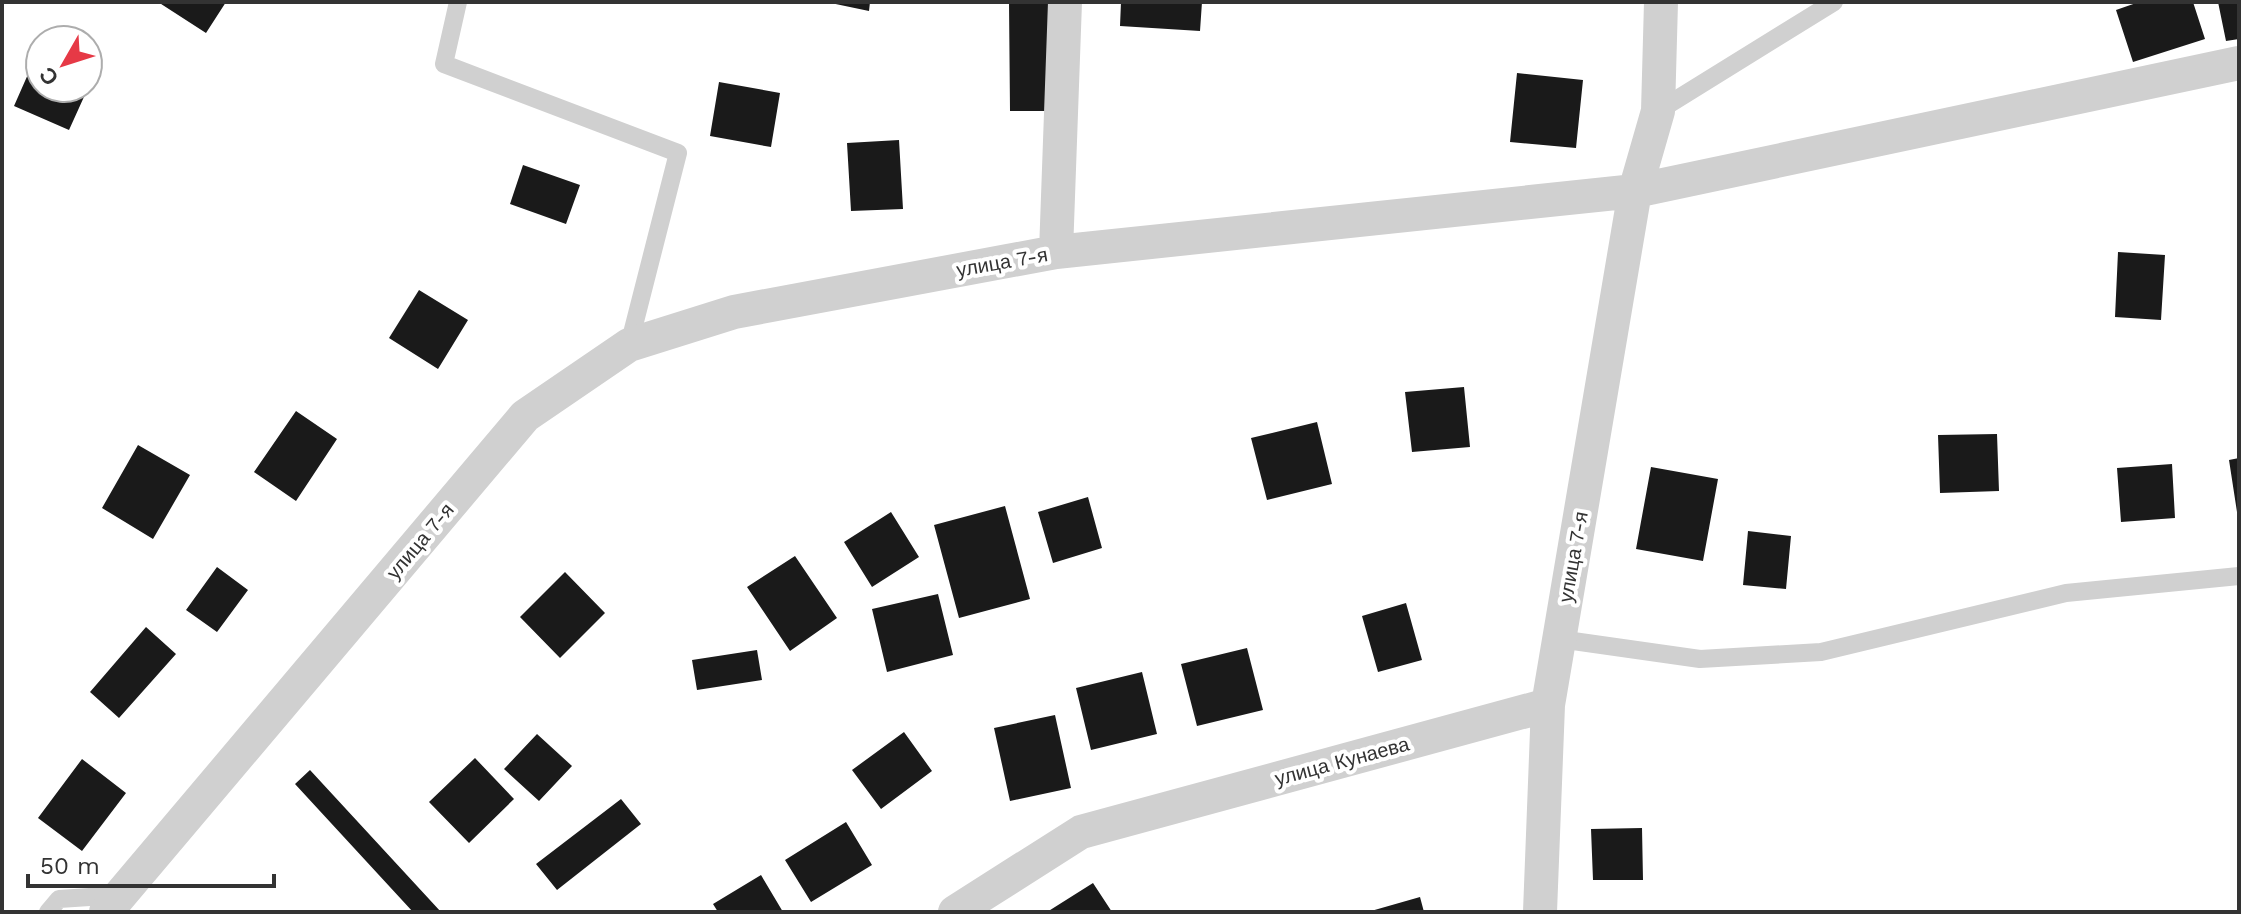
<svg xmlns="http://www.w3.org/2000/svg" width="2241" height="914" font-family="'Work Sans',sans-serif">
	<style>
		.building { fill: #1a1a1a }
		.lines { fill: none; stroke-linecap: round; stroke-linejoin: round }
		.service { stroke: #d0d0d0; stroke-width: 18 }
		.minor { stroke: #d0d0d0; stroke-width: 34 }
		.labels { text-anchor: middle; stroke-width: 8; stroke-linejoin: round; paint-order: stroke }
		.street-label { font-size: 20px; fill: #333; stroke: #fff }
	</style>
	<rect width="100%" height="100%" fill="#fff"/>
	<!-- building -->
	<path class="building" d="M158,2H226L206,33Z
		M826,2H870L869,11Z
		M1009,2H1049L1050,111H1010Z
		M1121,2H1202L1200,31L1120,26Z
		M2139,2H2193L2205,39L2133,62L2116,10Z
		M2218,2H2239V39L2226,41Z
		M40,47V88H88L69,130L14,106Z
		M88,55L100,60L88,88Z
		M1517,73L1583,80L1576,148L1510,142Z
		M719,82L780,93L771,147L710,136Z
		M899,140L903,209L851,211L847,143Z
		M523,165L580,185L566,224L510,204Z
		M2118,252L2165,255L2161,320L2115,317Z
		M419,290L468,320L438,369L389,338Z
		M1464,387L1470,447L1412,452L1405,392Z
		M296,411L337,439L296,501L254,472Z
		M1317,422L1332,484L1267,500L1251,438Z
		M1997,434L1999,491L1940,493L1938,435Z
		M138,445L190,475L153,539L102,508Z
		M2239,458V512H2237L2229,460Z
		M2172,464L2175,518L2121,522L2117,468Z
		M1651,467L1718,479L1703,561L1636,549Z
		M1088,497L1102,548L1053,563L1038,512Z
		M1005,506L1030,599L959,618L934,525Z
		M891,512L919,557L872,587L844,542Z
		M1748,531L1791,536L1786,589L1743,585Z
		M795,556L837,618L790,651L747,587Z
		M217,567L248,590L217,632L186,610Z
		M565,572L605,613L560,658L520,617Z
		M938,594L953,655L887,672L872,609Z
		M1406,603L1422,660L1378,672L1362,616Z
		M146,627L176,654L119,718L90,692Z
		M1247,648L1263,710L1197,726L1181,664Z
		M757,650L762,680L697,690L692,660Z
		M1142,672L1157,734L1091,750L1076,688Z
		M1055,715L1071,788L1010,801L994,728Z
		M904,732L932,771L881,809L852,770Z
		M537,734L572,766L539,801L504,769Z
		M475,758L514,799L469,843L429,802Z
		M82,759L126,793L82,851L38,818Z
		M310,770L441,912H413L295,784Z
		M621,799L641,824L557,890L536,864Z
		M846,822L872,865L811,902L785,860Z
		M1642,828L1643,880H1593L1591,829Z
		M761,875L783,912H718L713,904Z
		M1093,883L1112,912H1047Z
		M1420,897L1424,912H1371V911Z"/>
	<g class="lines">
		<!-- service -->
		<path class="service" d="M458,2L444,64L678,153L629,345
			M1658,111L1834,2
			M1559,639L1700,659L1821,652L2066,593L2239,576
			M48,912L59,899L120,895"/>
		<!-- minor -->
		<path class="minor" d="M1661,2L1658,111L1635,191L2239,63
			M1056,252L1065,2
			M106,912L525,416L629,345L734,312L1056,252L1635,191L1548,705
			M955,912L1081,832L1548,705L1540,912"/>
	</g>
	<g class="labels">
		<!-- street labels -->
		<g class="street-label">
			<text transform="translate(1002 262) rotate(-10)" y="7">улица 7-я</text>
			<text transform="translate(420 541) rotate(-50)" y="7">улица 7-я</text>
			<text transform="translate(1573 557) rotate(-80)" y="7">улица 7-я</text>
			<text transform="translate(1342 761) rotate(-15)" y="7">улица Кунаева</text>
		</g>
	</g>
	<!-- border -->
	<rect width="2241" height="914" fill="none" stroke="#333333" stroke-width="8"/>
	<!-- north arrow -->
	<g transform="translate(64 64) rotate(231)"><circle r="38" fill="#ffffff" stroke="#adadad" stroke-width="2"/>
	<path d="M0-6L14 30L0 20L-14 30Z" fill="#e63946"/>
	<text y="-12" font-size="22" font-weight="bold" text-anchor="middle" fill="#333333">С</text>
	</g>
	<!-- scale -->
	<path d="M28 874v12h246v-12" fill="none" stroke="#333333" stroke-width="4"/>
	<text x="40" y="874" font-size="24" fill="#333333" stroke="#ffffff" stroke-width="6" paint-order="stroke">50 m</text>
</svg>
